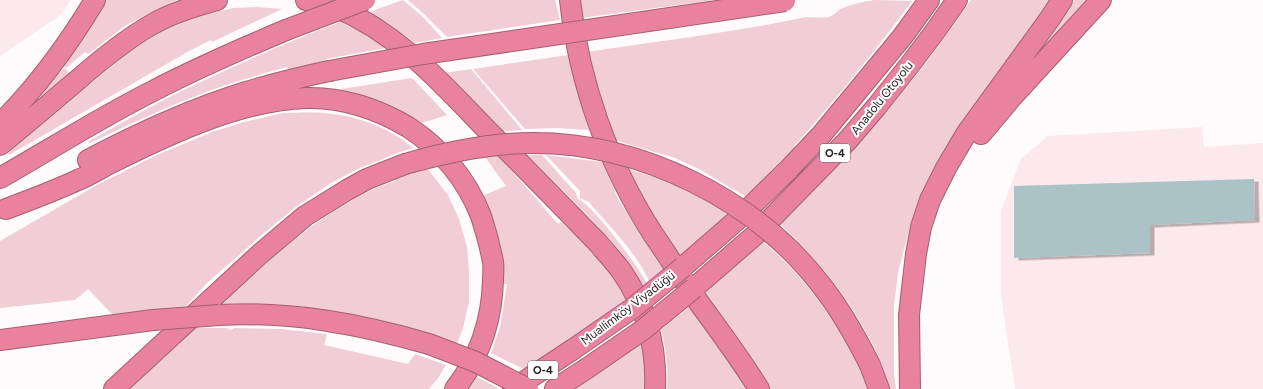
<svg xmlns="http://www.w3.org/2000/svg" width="1263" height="389" font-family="Figtree,sans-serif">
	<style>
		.built { fill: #fce9ed }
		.green { fill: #f1cdd5 }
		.building { fill: #abc2c6; filter: url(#shadow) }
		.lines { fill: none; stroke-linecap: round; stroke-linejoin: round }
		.highway-casing { stroke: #a55f72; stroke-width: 22 }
		.highway { stroke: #e9829e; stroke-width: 20 }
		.highway-bridge-casing { stroke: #a55f72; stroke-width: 22; stroke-linecap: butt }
		.highway-bridge { stroke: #e9829e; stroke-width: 20 }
		.labels { text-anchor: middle; stroke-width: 4; stroke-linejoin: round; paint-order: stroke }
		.shield { fill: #fff; stroke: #676263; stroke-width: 1 }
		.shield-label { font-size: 11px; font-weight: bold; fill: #261e20 }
		.street-label { font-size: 12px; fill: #261e20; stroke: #fff }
	</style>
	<defs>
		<filter id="shadow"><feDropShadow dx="4.5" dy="2.5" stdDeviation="0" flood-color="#0004"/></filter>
	</defs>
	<rect width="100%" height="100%" fill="#fffafb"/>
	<!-- built -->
	<path class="built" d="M0,0H70L62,14L0,56Z
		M1202,127L1204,147L1263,143V389H1015L1001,295V211L1021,159L1048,136Z"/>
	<!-- green -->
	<path class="green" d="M107,0H177L126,25L88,54L85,52L66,68L63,66Z
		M403,0L423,17L442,38L415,43L388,23L369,12Z
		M408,0H555L560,20L447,37L425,15Z
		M579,0H715L581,18Z
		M874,0L912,1C875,51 836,99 795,145L793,152L748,198L699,169L675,158L614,140L603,112L587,52C658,41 731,33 801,18C810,16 819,19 829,17C833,16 837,11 841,9C851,4 863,2 874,0Z
		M971,0H1050L1037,21L933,173L910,226L898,273L894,304V375L896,389H889C886,379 884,369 880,360C876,350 871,341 866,332C844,291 813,256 780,224L862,139L923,67Z
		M1074,0H1092L1037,55L1039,50L1060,22Z
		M257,7L282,9L212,42L211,40L189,51L9,155L8,153L129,52L162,31L194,17L233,8Z
		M340,22L370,36L385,48L326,59L327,60L288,70L287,67C254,76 222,85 191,98C156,111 123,128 90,143L89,141C122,123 154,104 188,88C238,64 288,42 340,22Z
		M568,55L577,93L589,130L556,128L525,129L473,69Z
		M64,68L70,73L36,100L57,72L60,73Z
		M471,69L522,130L503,131L445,73Z
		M412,78L447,115L422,123C392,107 367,99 335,90Z
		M283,113C297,113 310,112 323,113C355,115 389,127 413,148L400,152L360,168L331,183L297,206L265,232L207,283L186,306L113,315L88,289L75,300L0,308V241L97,185L157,155L212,132L244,122Z
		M497,154L558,224L561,222L591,249L615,275L629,297L598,323L526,370L491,353L500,327L507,284H503L500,251L484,195L506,186L485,157Z
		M528,155H542L576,193L577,198C590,206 596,215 606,226C621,245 636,264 648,285L644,287C614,237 569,198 528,155Z
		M546,155L602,162L618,199L663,269L650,283C638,254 609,226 589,202L580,198V191Z
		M427,168L448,195L459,219L467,247L469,271V302L463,328L457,344C420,330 381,318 342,313C310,309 278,308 247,306V303L223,304C269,259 333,201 395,181V178Z
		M624,168C645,174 666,180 686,189C701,196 715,205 728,214L678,258Z
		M762,240C769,247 777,254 784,261C812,288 842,331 859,366C863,373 865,381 868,389H768L703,295Z
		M689,307L723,351L747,389H667C668,368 667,350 661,330Z
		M195,328H226L231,330L234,328L281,329L327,334L324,345L408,364L415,354L446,365L438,378L429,389H130Z
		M643,340L647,389H574Z
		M475,376L498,388L497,389H467Z"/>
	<!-- building -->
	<path class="building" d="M1254,179L1255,220L1150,225V253L1014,258V186Z"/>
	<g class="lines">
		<!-- highway casing -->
		<g class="highway-casing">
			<path id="highway" d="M306,0C315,2 326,3 335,7C399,33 443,85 490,133C526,169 562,206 598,243C606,253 615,262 622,272C646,307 657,346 655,389
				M570,0C579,83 608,164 653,234C668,256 682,278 697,300C718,329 740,358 759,389
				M0,124C37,87 68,45 95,0
				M981,134L1012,97L1101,0
				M0,145C25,125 49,104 73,84C98,62 123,41 151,25C171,13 194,6 217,0
				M88,160C139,133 191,109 246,92C273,84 301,77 329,71
				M0,178C51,149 101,117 153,91C197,68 241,49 286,30
				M6,209C30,200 54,191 78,180C90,175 101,168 113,162C171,133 241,100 307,98C342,97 378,109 408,127C441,148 467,180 481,216C486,231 490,246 493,262C494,268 493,274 493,280C492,320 479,358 455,389
				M683,267L737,220L789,169L822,134L903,36L929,0
				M694,288L755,235L848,140L877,106L912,62L936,30L957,0
				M219,315C291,311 360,324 429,344
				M0,340L153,320
				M870,365L879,389
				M114,389L260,254L305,216L347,190L367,179L405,164
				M513,389L572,350
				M555,389L586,369
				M910,389L909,315L916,254L921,227L930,200L946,168L966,134L1051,17L1062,0"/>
		</g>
		<!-- highway -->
		<use href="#highway" class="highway"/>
		<!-- highway-bridge casing -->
		<g class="highway-bridge-casing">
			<path id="highway-bridge" d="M286,30L365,0
				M329,71L423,54L785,1
				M405,164C447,152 489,143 533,143C641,143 755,199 821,285C841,310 856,337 870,365
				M153,320L219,315
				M429,344L476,362L528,389
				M572,350L633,308L683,267
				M586,369L644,329L694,288"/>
		</g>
		<!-- highway-bridge -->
		<use href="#highway-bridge" class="highway-bridge"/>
	</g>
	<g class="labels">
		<!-- shield labels -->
		<g class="shield">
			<rect x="820" y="144" width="30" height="18" rx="3"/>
			<rect x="528" y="361" width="30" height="18" rx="3"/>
		</g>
		<g class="shield-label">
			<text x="835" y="157">O-4</text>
			<text x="543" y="374">O-4</text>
		</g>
		<!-- street labels -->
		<g class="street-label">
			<text transform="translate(882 98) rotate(-51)" y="4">Anadolu Otoyolu</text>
			<text transform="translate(628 308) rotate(-37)" y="4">Muallimköy Viyadüğü</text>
		</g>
	</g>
</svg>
